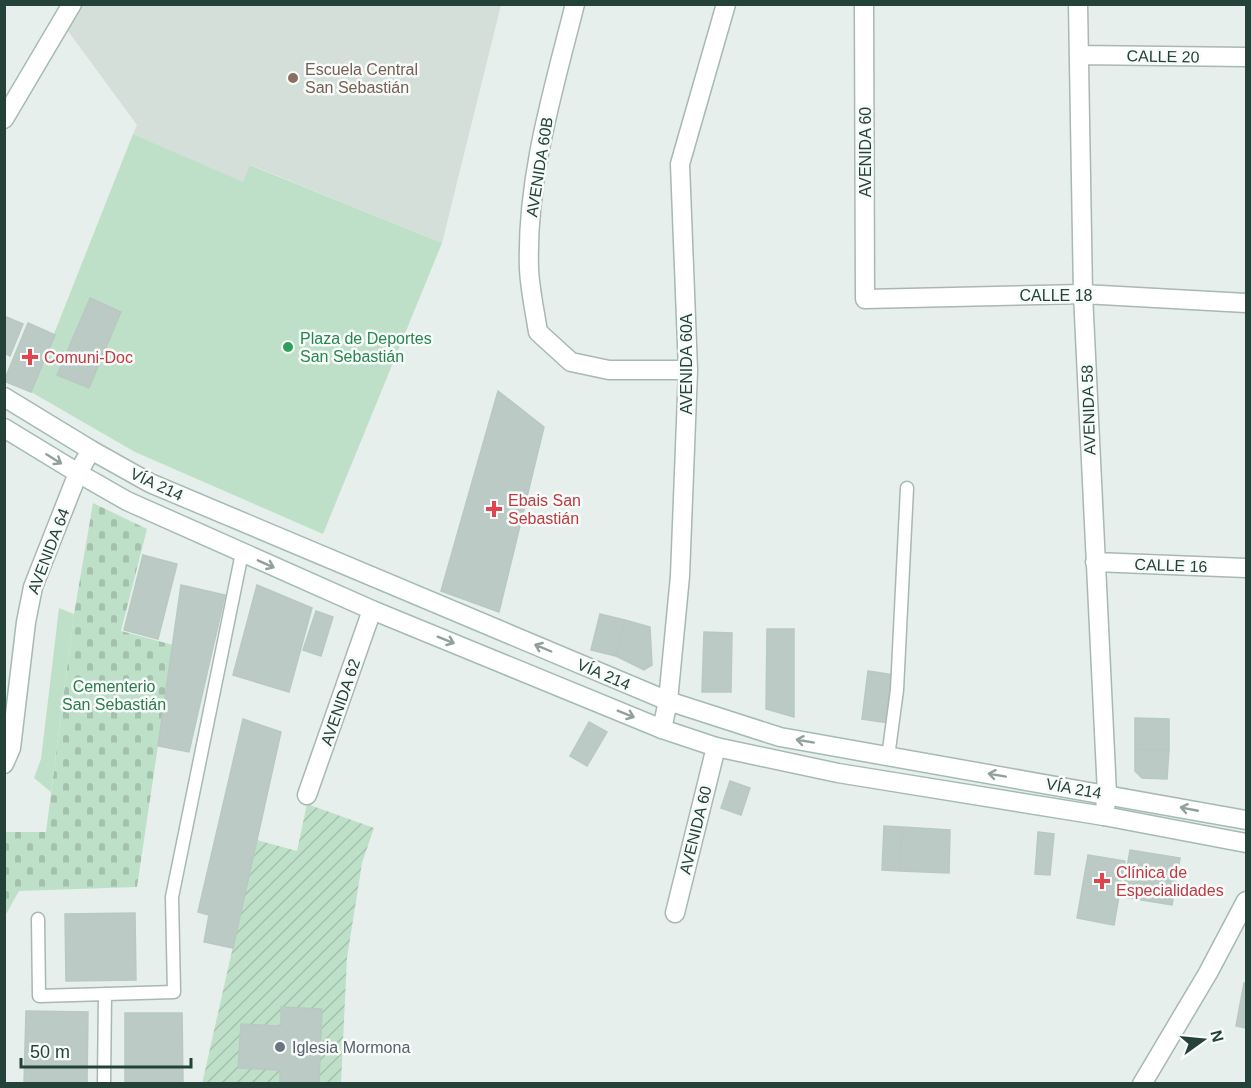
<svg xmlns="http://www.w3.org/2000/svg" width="1251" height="1088" font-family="Arial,sans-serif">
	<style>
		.built { fill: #d4dfda }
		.cemetery { fill: url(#cemetery-stones) }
		.park { fill: #bfe0c8 }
		.garden { fill: url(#garden-furrows) }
		.building { fill: #bbcac4; stroke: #b8c9c2; stroke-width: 1.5 }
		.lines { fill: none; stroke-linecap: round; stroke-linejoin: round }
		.lane-casing { stroke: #a8b8b2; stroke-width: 15 }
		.street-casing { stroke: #a8b8b2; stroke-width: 21 }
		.secondary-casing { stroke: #a4bbb3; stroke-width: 21 }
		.lane { stroke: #fff; stroke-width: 12 }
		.street { stroke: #fff; stroke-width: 18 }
		.secondary { stroke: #fff; stroke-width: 18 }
		.oneway { stroke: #92a09c }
		.education-dot { fill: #8d6e63; stroke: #f7fbf9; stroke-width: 2 }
		.leisure-dot { fill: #2e9e5b; stroke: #f7fbf9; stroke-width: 2 }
		.health-dot { fill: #e0444e; stroke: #f7fbf9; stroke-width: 2 }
		.worship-dot { fill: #6b7280; stroke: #f7fbf9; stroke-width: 2 }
		.labels { text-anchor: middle; stroke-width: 5; stroke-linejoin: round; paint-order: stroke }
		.street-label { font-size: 16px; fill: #24423a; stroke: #f7fbf9 }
		.education-label { font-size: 16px; fill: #785e54; stroke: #f7fbf9; text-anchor: start }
		.leisure-label { font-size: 16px; fill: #27864d; stroke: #f7fbf9; text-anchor: start }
		.health-label { font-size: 16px; fill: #be3a42; stroke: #f7fbf9; text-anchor: start }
		.park-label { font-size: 16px; fill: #2d7a4b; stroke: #f7fbf9 }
		.worship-label { font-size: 16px; fill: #5b616d; stroke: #f7fbf9; text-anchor: start }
	</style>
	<defs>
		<pattern id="cemetery-stones" width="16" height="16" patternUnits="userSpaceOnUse" patternTransform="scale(1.5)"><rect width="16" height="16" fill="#bfe0c8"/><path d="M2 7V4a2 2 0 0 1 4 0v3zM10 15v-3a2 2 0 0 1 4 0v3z" fill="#a4c1ad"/></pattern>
		<pattern id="garden-furrows" width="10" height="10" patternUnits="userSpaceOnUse" patternTransform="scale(1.5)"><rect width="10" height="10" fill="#bfe0c8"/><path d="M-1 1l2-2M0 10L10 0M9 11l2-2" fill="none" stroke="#a4c1ad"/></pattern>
	</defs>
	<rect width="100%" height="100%" fill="#e6efeb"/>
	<!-- built -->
	<path class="built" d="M83,5H501L442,243L251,165L243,183L133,134L137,125L68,31Z"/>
	<!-- cemetery -->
	<path class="cemetery" d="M93,503L147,529L121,631L173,645L137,887L19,891L5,916V832H46L74,614Z"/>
	<!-- park -->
	<path class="park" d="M133,134L243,182L250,165L442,243L323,534L135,452L31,392Z
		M59,608L74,614L51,792L34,778L41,759Z"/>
	<!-- garden -->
	<path class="garden" d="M307,804L374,828L362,863L347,958L341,1083L202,1084L257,840L297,851Z"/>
	<!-- building -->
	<path class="building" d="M90,298L121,312L89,388L57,375Z
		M4,316L23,324L10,356L4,353Z
		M28,323L55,335L31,392L4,381Z
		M498,391L544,427L499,612L441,591Z
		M143,555L177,564L158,639L124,630Z
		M181,585L225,595L189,752L158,746Z
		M257,585L312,608L289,692L233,675Z
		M316,611L333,617L321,656L303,650Z
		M600,614L625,620L616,656L591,650Z
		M625,620L650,627L652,665L644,670L616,656Z
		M767,629H794V717L766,709Z
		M704,632L732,633L731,692H702Z
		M868,671L894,675L888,723L862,719Z
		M1135,718L1169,719V750L1135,749Z
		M243,719L281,732L233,948L204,942L209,915L198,912Z
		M589,722L607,732L587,766L570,756Z
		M1135,749L1169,750L1167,779L1142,778L1135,771Z
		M730,781L750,788L741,815L721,808Z
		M884,826L902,827L900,871L882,870Z
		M902,827L950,830L949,873L900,871Z
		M1038,832L1054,834L1050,875L1035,874Z
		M1130,850L1180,858L1172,905L1122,897Z
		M1088,855L1125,861L1114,925L1077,918Z
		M135,913L136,980L66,981L65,914Z
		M1244,983H1246V1028L1236,1026Z
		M281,1007L322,1009L319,1084H280V1070L238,1068L241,1024L281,1026Z
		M26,1011L88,1012L87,1084H24Z
		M125,1013H182L183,1083H125Z"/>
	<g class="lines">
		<!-- lane casing -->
		<g class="lane-casing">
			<path id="lane" d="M888,757L897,690L907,488
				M38,919L39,996L174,992L172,897L242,553
				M104,1084L105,994"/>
		</g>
		<!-- street casing -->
		<g class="street-casing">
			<path id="street" d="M575,4C553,91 526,179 529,269C530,290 535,312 538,332L571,362L609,370H688
				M864,4L865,299L1083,294L1246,303
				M1078,4L1083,294L1107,794L1104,816
				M1079,55L1246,57
				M1095,562L1246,568
				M662,729L668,701L680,576L688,370L680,164L726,4
				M4,764L11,748L26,622L33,587L78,473L91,450
				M307,795L372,610
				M675,913L716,747
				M1142,1084L1208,973L1246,901"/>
		</g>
		<!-- secondary casing -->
		<g class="secondary-casing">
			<path id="secondary" d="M4,119L72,4
				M4,397L91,450L150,483L668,701L780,737L1246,820
				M4,428L78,473L127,501L372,610L662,729L716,747L838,773L1104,816L1246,843"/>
		</g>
		<!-- lane -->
		<use href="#lane" class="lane"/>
		<!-- street -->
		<use href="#street" class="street"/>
		<!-- secondary -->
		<use href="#secondary" class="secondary"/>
	</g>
	<!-- one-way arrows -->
	<defs><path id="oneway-shaft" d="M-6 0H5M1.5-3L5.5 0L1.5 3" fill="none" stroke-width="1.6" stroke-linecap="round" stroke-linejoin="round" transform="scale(1.5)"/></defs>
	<g class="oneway">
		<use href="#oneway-shaft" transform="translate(54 459) rotate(32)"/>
		<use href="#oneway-shaft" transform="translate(266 564) rotate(24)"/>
		<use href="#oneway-shaft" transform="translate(446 640) rotate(22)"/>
		<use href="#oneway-shaft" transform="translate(543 648) rotate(-157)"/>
		<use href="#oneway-shaft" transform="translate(626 714) rotate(22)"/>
		<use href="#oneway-shaft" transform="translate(805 741) rotate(-170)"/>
		<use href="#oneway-shaft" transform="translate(997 775) rotate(-170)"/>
		<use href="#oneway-shaft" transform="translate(1189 809) rotate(-169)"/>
	</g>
	<!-- markers -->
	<circle class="education-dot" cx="293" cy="78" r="6"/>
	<circle class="leisure-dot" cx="288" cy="347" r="6"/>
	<g class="health-dot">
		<path d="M27 348h6v6h6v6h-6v6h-6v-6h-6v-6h6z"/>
		<path d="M491 500h6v6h6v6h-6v6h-6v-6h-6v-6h6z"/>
		<path d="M1099 872h6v6h6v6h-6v6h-6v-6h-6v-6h6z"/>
	</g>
	<circle class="worship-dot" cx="280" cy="1047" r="6"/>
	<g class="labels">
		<!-- street labels -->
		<g class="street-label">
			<text transform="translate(1163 56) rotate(1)" y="6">CALLE 20</text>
			<text transform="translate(865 152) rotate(-90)" y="6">AVENIDA 60</text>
			<text transform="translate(539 167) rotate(-81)" y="6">AVENIDA 60B</text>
			<text x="1056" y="301">CALLE 18</text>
			<text transform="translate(686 364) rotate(-90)" y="6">AVENIDA 60A</text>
			<text transform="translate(1088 410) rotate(-92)" y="6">AVENIDA 58</text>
			<text transform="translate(157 484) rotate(25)" y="6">VÍA 214</text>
			<text transform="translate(48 551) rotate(-69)" y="6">AVENIDA 64</text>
			<text transform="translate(1171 565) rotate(2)" y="6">CALLE 16</text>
			<text transform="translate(604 674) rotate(23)" y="6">VÍA 214</text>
			<text transform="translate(340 702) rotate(-71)" y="6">AVENIDA 62</text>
			<text transform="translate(1074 788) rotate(10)" y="6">VÍA 214</text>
			<text transform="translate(695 830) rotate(-76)" y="6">AVENIDA 60</text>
		</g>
		<!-- education labels -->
		<g class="education-label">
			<text x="305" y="75">Escuela Central<tspan x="305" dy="18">San Sebastián</tspan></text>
		</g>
		<!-- leisure labels -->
		<g class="leisure-label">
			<text x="300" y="344">Plaza de Deportes<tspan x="300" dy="18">San Sebastián</tspan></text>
		</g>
		<!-- health labels -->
		<g class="health-label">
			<text x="44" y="363">Comuni-Doc</text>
			<text x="508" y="506">Ebais San<tspan x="508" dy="18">Sebastián</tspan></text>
			<text x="1116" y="878">Clínica de<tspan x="1116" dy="18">Especialidades</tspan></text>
		</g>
		<!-- park labels -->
		<g class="park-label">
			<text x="114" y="692">Cementerio<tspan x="114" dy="18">San Sebastián</tspan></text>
		</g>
		<!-- worship labels -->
		<g class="worship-label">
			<text x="292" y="1053">Iglesia Mormona</text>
		</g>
	</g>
	<!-- border -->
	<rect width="1251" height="1088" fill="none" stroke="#24423a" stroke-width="12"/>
	<!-- north arrow -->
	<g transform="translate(1203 1040) rotate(75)" stroke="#f7fbf9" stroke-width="4.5" paint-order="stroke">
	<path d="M0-4.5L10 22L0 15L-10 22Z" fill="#24423a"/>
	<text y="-9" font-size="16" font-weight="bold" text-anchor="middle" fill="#24423a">N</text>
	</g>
	<!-- scale -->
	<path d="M21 1058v9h170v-9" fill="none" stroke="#24423a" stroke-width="3"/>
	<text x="30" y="1058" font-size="18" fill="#24423a" stroke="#f7fbf9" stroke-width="4.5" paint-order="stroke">50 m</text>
</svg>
